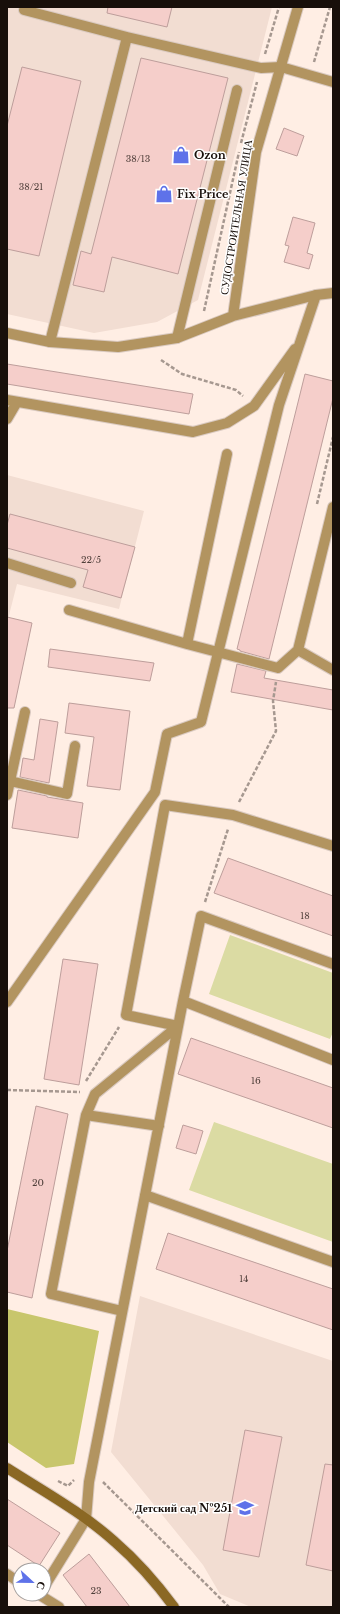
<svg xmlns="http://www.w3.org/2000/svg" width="340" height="1614" font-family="'Libre Baskerville',serif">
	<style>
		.built { fill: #f2ddd2 }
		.green { fill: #dbdba3 }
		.forest { fill: #c8c66c }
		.building { fill: #f5ceca; stroke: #bd9e9b }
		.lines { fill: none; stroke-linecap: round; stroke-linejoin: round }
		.lane-casing { stroke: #dacac1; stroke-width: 12 }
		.street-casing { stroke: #dacac1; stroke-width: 12 }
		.secondary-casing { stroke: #dacac1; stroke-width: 12 }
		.path { stroke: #a69890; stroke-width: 2.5; stroke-dasharray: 4 2; stroke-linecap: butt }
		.lane { stroke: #b29460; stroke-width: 10 }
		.street { stroke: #b29460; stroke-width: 10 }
		.secondary { stroke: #8b6824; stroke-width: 10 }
		.labels { text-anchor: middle; stroke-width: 3; stroke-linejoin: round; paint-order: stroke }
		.number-label { font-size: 9px; fill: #4f3f3a }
		.poi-label { font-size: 11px; font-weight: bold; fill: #180f0a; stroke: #fff; text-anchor: start }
		.street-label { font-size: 11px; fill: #180f0a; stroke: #fff }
	</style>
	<rect width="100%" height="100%" fill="#ffeee4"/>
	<!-- built -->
	<path class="built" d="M7,7H272L198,300L157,322L94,333L7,314Z
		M7,475L144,511L119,609L17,584L7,623Z
		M140,1296L333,1361V1607H251L220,1594L203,1565L111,1452Z"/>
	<!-- green -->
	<path class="green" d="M230,935L333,973V1032L330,1039L209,994Z
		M214,1122L333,1164V1242L189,1190Z"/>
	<!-- forest -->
	<path class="forest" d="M7,1309L99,1331L74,1464L46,1468L7,1442Z"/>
	<!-- building -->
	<path class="building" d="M108,7H172L167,27L107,13Z
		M141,58L228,78L178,274L112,257L104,292L73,285L81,251L91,254Z
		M22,67L81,81L39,256L7,249V126Z
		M284,128L304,136L297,156L276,149Z
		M293,217L315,223L307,253L313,255L309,269L284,262L289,246L285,245Z
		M7,364L193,394L189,414L7,384Z
		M305,374L333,381V398L269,659L240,651V650L237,649Z
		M10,514L135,547L121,598L83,587L88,570L7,548V525Z
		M7,617L32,623L14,708H7Z
		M50,649L154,663L150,681L48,667Z
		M237,664L266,671L264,678L333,690V710L231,692Z
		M69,703L130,711L120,790L87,786L94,737L65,733Z
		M40,719L58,722L49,783L20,777L23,758L34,760Z
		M18,790L47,796V797L83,803L78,838L12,828Z
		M228,858L333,896V936L214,893Z
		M63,959L98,964L79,1085L44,1079Z
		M191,1038L333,1088V1128L178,1074Z
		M36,1106L68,1114L32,1298L7,1292V1251Z
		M183,1125L203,1131L196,1154L176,1148Z
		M168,1233L333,1289V1330L156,1269Z
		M245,1430L282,1437L259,1557L223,1550Z
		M325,1464L333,1465V1571L306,1565Z
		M7,1499L60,1533L39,1566L7,1545Z
		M89,1554L130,1607H87L63,1575Z"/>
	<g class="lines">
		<!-- lane casing -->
		<g class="lane-casing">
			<path id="lane" d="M24,10L127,37
				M177,338L237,90
				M50,342L127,37L261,68L281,67L333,82
				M7,400L193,432L227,423L254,406L295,349
				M7,419L17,402
				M227,454L187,644L278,668L298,650
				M333,507L298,650L333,670
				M7,563L71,583
				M69,610L187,644
				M10,781L67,794L75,746
				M7,795L25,712
				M183,1001L333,1060
				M7,1002L155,792L167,734L201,722L279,405L316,295
				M178,1026L126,1015L165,805L233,815L333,846
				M86,1115L95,1094L178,1026
				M145,1195L333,1262
				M122,1311L51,1294L86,1115L159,1126
				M7,1574L20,1583
				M44,1587L86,1519L89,1482L183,1001L201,916L333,964
				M38,1594L59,1607"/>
		</g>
		<!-- street casing -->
		<g class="street-casing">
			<path id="street" d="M233,316L256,152L298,7
				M7,333L50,342L118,347L177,338L233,316L316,295L333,293"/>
		</g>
		<!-- secondary casing -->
		<g class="secondary-casing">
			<path id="secondary" d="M7,1468C43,1491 83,1513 115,1542C137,1561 157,1584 174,1607"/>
		</g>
		<!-- path -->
		<path class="path" d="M265,54L279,7
			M314,62L330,7
			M241,143L257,82
			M204,311L239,152
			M161,360L182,374L236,390L243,396
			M317,504L333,437
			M239,802L276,731L273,701L276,682
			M205,902L228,829
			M86,1081L119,1027
			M7,1090L80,1092
			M58,1481L68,1486L74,1480
			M103,1482L229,1607"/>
		<!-- lane -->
		<use href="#lane" class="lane"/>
		<!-- street -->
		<use href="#street" class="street"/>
		<!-- secondary -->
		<use href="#secondary" class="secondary"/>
	</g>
	<!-- icons -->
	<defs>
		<g id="shop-bare" transform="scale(1.38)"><path d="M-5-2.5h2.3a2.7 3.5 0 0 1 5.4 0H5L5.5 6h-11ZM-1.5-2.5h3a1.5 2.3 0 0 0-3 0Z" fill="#5e72e9" stroke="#fff" stroke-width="2.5" paint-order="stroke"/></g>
		<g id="school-bare" transform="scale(1.38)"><path d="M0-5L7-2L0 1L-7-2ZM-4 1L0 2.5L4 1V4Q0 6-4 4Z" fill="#5e72e9" stroke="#fff" stroke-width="2.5" paint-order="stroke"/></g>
	</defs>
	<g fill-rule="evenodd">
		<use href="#shop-bare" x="181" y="155"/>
		<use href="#shop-bare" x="164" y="194"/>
		<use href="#school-bare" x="245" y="1508"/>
	</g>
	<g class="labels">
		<!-- number labels -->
		<g class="number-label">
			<text x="138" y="162">38/13</text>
			<text x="31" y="190">38/21</text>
			<text x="91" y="563">22/5</text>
			<text x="305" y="919">18</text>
			<text x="256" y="1084">16</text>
			<text x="38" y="1186">20</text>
			<text x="244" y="1282">14</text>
			<text x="96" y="1594">23</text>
		</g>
		<!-- poi labels -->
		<g class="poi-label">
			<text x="194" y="159">Ozon</text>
			<text x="177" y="198">Fix Price</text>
			<text x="232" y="1512" text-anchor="end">Детский сад №251</text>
		</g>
		<!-- street labels -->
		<g class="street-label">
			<text transform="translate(236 217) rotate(-81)" y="4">СУДОСТРОИТЕЛЬНАЯ УЛИЦА</text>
		</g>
	</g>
	<!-- border -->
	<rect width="340" height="1614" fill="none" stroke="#180f0a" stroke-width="16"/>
	<!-- north arrow -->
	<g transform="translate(32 1582) rotate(112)"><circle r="19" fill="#ffffff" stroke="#a39f9d"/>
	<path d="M0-3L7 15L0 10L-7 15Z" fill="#5e72e9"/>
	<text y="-6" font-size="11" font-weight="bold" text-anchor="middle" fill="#180f0a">С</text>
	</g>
</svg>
